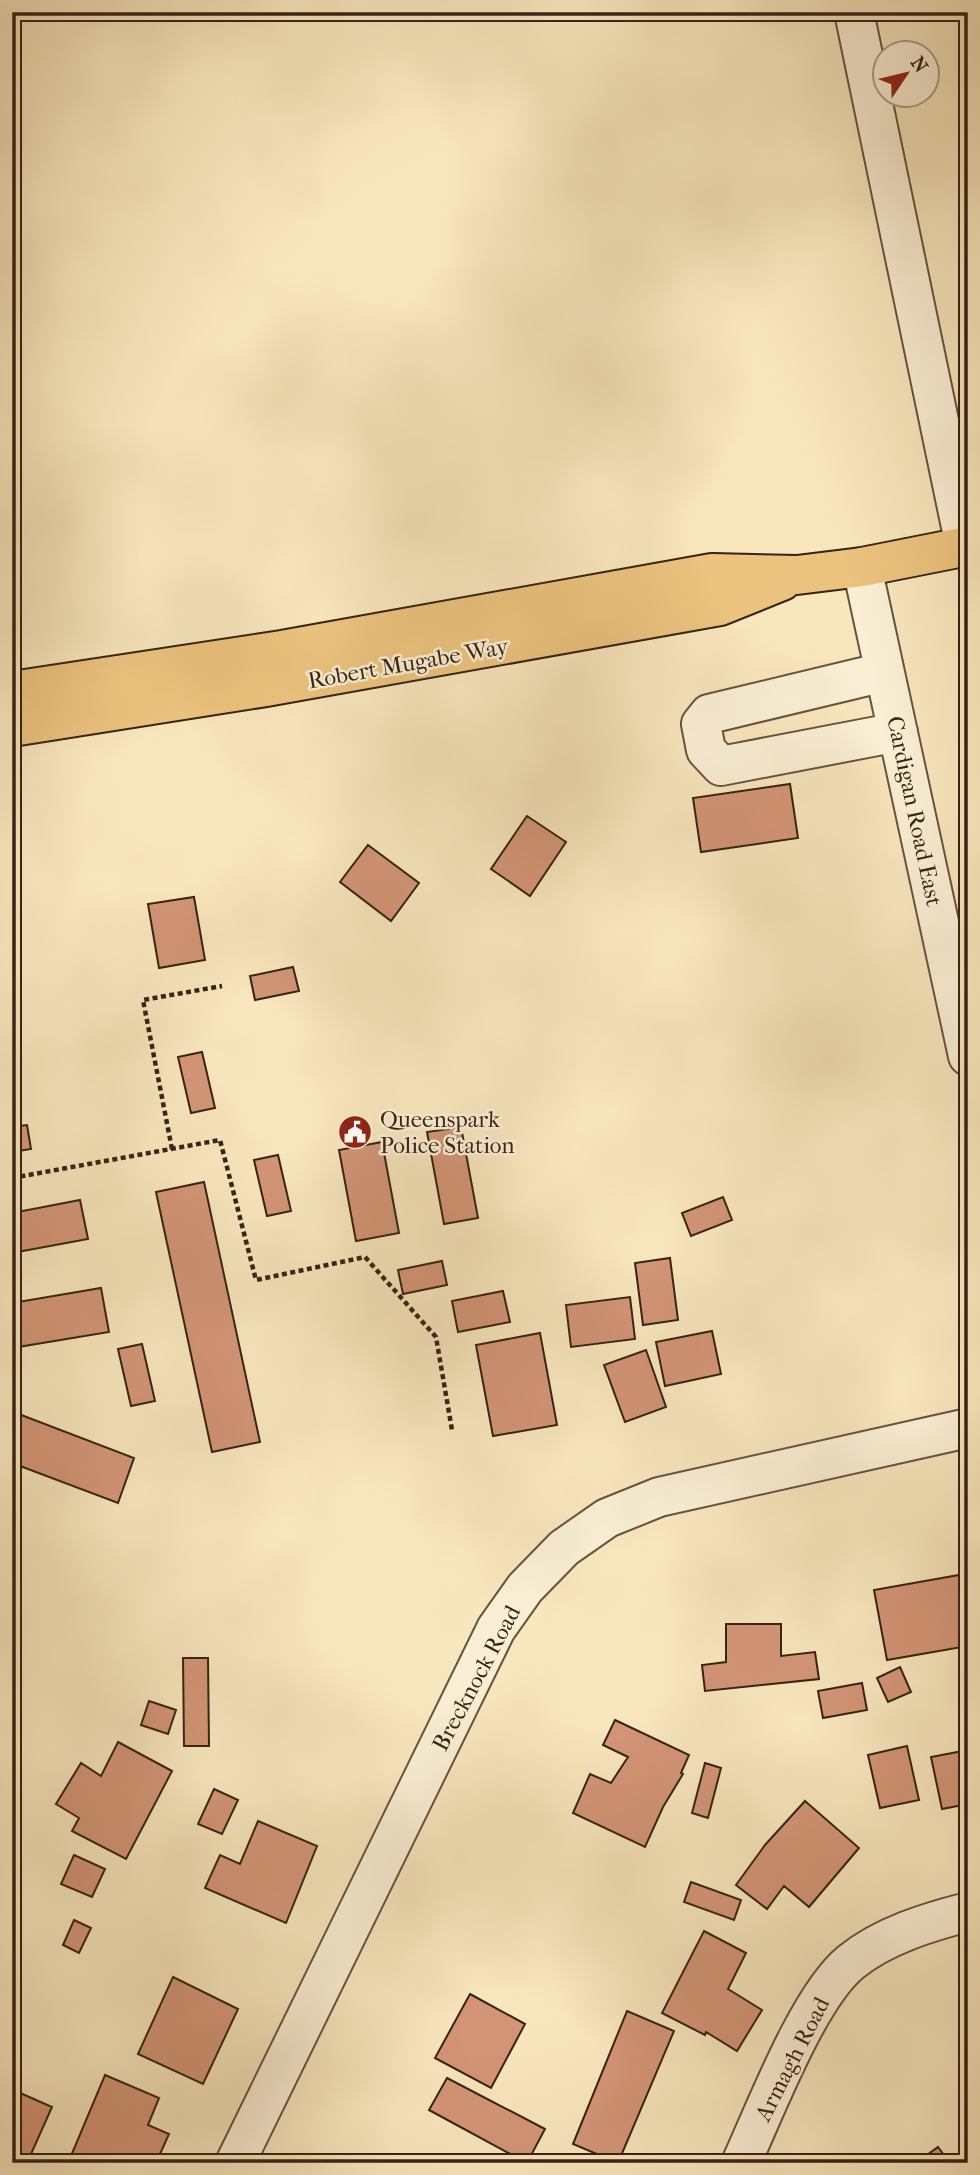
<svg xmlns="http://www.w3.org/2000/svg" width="980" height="2175" font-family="'IM FELL French Canon',serif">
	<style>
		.building { fill: #d39576; stroke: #372215; stroke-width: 2 }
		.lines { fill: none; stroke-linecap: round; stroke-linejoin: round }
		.minor-casing { stroke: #67533f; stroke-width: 42 }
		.major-casing { stroke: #372215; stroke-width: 42 }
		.path { stroke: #372215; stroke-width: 4.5; stroke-dasharray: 5 3.5; stroke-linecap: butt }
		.minor { stroke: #faefd4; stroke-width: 38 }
		.major { stroke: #ecc37e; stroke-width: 38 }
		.labels { text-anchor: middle; stroke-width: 5; stroke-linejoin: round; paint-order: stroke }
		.street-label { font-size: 23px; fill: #372215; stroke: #faefd4 }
		.poi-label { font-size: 23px; fill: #372215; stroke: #faefd4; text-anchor: start }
	</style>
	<rect width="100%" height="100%" fill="#f8e6bd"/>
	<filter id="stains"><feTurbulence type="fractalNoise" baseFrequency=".00286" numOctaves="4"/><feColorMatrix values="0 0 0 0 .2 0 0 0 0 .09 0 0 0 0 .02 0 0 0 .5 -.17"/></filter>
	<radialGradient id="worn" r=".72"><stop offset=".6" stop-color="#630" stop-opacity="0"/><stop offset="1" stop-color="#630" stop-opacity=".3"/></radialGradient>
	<!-- building -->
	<path class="building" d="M790,784L798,838L701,852L693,798Z
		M527,816L566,842L530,896L491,869Z
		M368,845L419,883L391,921L340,882Z
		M194,897L205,960L159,968L148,904Z
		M293,967L299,991L255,1000L250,976Z
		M202,1052L215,1108L191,1113L178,1057Z
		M27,1125L31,1149L12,1152V1127Z
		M461,1127L478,1218L444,1224L427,1132Z
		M382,1142L399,1233L356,1241L339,1150Z
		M278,1155L291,1211L267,1216L254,1160Z
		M204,1182L260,1442L212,1452L156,1192Z
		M723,1197L732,1220L691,1236L682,1213Z
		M80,1200L88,1239L12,1253V1213Z
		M670,1258L678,1320L643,1325L635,1263Z
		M442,1261L447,1285L403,1294L398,1270Z
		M101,1288L109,1332L18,1347L12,1303Z
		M503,1291L510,1322L458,1332L452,1301Z
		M630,1297L635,1339L571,1347L566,1305Z
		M712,1331L721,1374L665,1386L656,1342Z
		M540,1333L557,1425L493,1436L476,1345Z
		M142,1344L155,1401L131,1406L118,1349Z
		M646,1350L666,1407L625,1422L604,1365Z
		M16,1413L134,1458L118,1503L12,1463V1424Z
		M959,1575L968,1623V1646L887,1660L874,1590Z
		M726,1624H781V1656L815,1652L819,1679L705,1691L702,1665L726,1662Z
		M183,1658H208L209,1746H184Z
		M900,1667L911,1692L888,1702L877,1678Z
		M862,1683L867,1710L823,1718L818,1691Z
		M149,1701L176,1710L168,1734L141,1725Z
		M615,1720L689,1755L681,1773L683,1774L663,1807L645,1847L573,1813L590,1774L611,1783L628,1757L603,1745Z
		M118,1742L172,1771L126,1859L72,1831L79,1818L56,1804L81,1763L101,1776Z
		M907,1746L919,1800L880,1808L868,1755Z
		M968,1750V1804L942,1809L931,1757Z
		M705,1763L721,1768L708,1818L692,1813Z
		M214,1789L238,1800L222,1834L198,1824Z
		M805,1801L859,1848L809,1907L784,1886L767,1909L736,1885L765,1845Z
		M258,1821L317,1846L286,1923L205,1888L220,1855L240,1864Z
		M74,1855L105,1869L92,1897L61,1884Z
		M691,1882L741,1900L734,1920L684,1902Z
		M74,1920L91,1928L79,1953L63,1945Z
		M704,1931L746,1953L728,1989L762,2010L737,2051L706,2032L705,2035L662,2013Z
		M173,1977L238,2009L203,2084L138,2054Z
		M470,1994L525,2024L491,2088L435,2058Z
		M627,2011L674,2031L618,2163L573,2144Z
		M105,2075L159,2098L148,2125L169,2134L156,2163H68Z
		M447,2078L545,2129L527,2163L429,2110Z
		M18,2092L52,2107L27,2163H12V2106Z
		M938,2147L950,2163H916Z"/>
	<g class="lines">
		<!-- minor casing -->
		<g class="minor-casing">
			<path id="minor" d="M854,12L965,546
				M862,567L968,1056
				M884,672L709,714L701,724L706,750L721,766L898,732
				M235,2163L496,1629L525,1588L564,1548L607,1518L659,1497L968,1428
				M741,2163C765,2111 808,1997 851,1962C883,1936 928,1922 968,1912"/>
		</g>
		<!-- major casing -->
		<g class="major-casing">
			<path id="major" d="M12,691L282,650L712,573L797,575L862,567L968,546
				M12,727L266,687L720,606L782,581"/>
		</g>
		<!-- path -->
		<path class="path" d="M172,1149L143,1000L222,986
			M12,1178L220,1140L256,1280L365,1257L436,1337L452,1430"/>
		<!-- minor -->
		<use href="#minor" class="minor"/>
		<!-- major -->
		<use href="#major" class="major"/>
	</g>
	<!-- icons -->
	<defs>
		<g id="civic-disc" transform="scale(1.75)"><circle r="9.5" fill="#8f2418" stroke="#faefd4"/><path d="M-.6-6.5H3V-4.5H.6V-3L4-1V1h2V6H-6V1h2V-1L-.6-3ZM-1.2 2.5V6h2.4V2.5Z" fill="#fff"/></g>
	</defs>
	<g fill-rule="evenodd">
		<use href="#civic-disc" x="355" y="1132"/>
	</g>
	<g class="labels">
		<!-- street labels -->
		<g class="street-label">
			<text transform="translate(408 663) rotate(-10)" y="8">Robert Mugabe Way</text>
			<text transform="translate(915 811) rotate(78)" y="8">Cardigan Road East</text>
			<text transform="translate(476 1678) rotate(-62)" y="8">Brecknock Road</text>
			<text transform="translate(792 2059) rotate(-63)" y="8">Armagh Road</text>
		</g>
		<!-- poi labels -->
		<g class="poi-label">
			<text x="380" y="1127">Queenspark<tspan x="380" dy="26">Police Station</tspan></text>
		</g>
	</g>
	<!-- margin -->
	<rect width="980" height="2175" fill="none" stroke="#f8e6bd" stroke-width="42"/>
	<rect x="14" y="14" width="952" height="2147" fill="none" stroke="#372215" stroke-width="3.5"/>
	<rect x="21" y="21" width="938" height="2133" fill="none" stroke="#372215" stroke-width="2"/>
	<!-- north arrow -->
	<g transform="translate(906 74) rotate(55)"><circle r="33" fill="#faefd4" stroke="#ac9d88" stroke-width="2"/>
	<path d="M0-5L12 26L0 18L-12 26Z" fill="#8f2418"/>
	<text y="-10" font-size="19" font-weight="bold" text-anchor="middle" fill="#372215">N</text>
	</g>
	<rect width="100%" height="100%" filter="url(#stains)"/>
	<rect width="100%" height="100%" fill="url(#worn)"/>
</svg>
